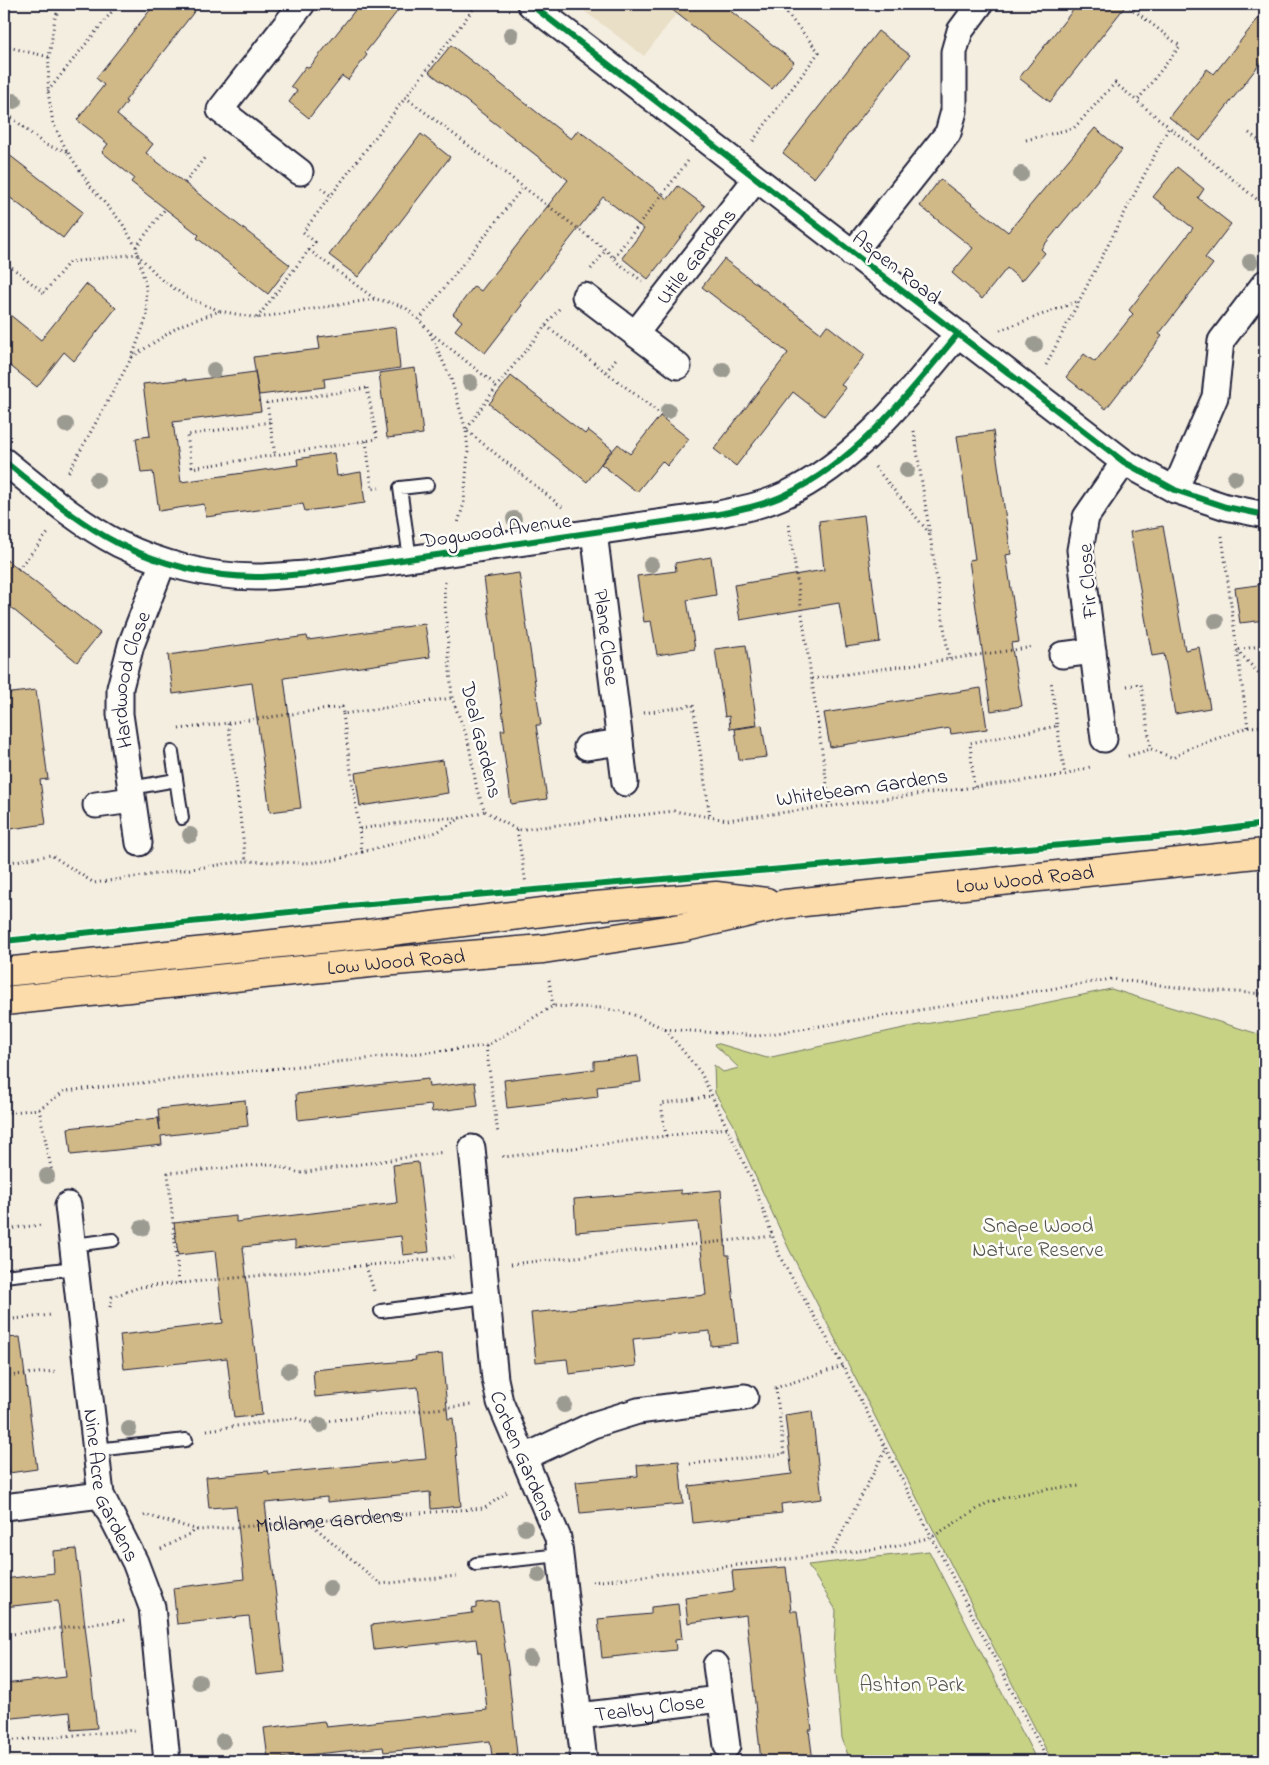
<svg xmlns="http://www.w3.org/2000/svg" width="1269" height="1765" font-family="'Indie Flower',sans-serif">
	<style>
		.built { fill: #e9dec6 }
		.green { fill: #c7d285; stroke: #747a60 }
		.building { fill: #d0b887; stroke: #22223b }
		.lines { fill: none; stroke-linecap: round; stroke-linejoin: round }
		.lane-casing { stroke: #22223b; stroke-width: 16 }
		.street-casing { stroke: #22223b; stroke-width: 29 }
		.primary-casing { stroke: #22223b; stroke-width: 31 }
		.path { stroke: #22223b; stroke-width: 3; stroke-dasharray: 1 4; stroke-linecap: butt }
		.lane { stroke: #fdfcf7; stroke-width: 12 }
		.street { stroke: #fdfcf7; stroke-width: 25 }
		.primary { stroke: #fcdcab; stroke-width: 28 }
		.cycleway-casing { stroke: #fdfcf7; stroke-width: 9 }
		.cycleway { stroke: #00873e; stroke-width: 6 }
		.tree { fill: #9c9b92 }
		.labels { text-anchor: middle; stroke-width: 5; stroke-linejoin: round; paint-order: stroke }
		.street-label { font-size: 21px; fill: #22223b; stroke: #fdfcf7 }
		.park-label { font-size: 21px; fill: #545751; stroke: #fdfcf7 }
	</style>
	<rect width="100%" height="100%" fill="#f4eee1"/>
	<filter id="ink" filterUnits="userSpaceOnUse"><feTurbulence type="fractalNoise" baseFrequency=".02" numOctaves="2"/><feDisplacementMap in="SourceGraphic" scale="10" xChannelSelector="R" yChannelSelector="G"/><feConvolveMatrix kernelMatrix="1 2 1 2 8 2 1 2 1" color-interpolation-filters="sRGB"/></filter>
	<g filter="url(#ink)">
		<!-- built -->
		<path class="built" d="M575,4H684L644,56Z"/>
		<!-- green -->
		<path class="green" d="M1111,989L1265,1036V1761H1052L789,1249L741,1145L734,1125L715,1093L714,1065L723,1072L739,1068L715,1045L716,1043L767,1058L913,1026L1021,1008Z
			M929,1551L1037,1761H850L842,1738L834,1650L836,1610L808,1565Z"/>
		<!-- building -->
		<path class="building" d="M155,4H200L125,101L127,102L117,115L153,144L146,153L290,265L268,294L197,238L199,235L131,182L134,178L102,152L108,144L77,120L104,85L96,78Z
			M360,4H403L365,53L367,55L348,80L342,76L309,118L289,102L297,91L291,86L306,66L309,68Z
			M665,4H722L794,62L772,89Z
			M1078,4H1127L1050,102L1019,78Z
			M1265,10V57L1200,141L1169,117L1207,69L1214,74Z
			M878,31L910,55L814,178L783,153Z
			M451,45L571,139L578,130L668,199L678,186L705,206L648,279L622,258L644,229L603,197L520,303L522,305L485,353L455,330L462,321L453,314L474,286L481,291L568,180L429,72Z
			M1095,128L1122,150L1041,249L1045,253L1022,281L1007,268L982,299L952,273L973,248L920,206L940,179L1008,232Z
			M421,134L450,157L358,277L329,255Z
			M4,151L83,212L63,238L4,193Z
			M1177,167L1204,189L1198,198L1231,224L1205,258L1213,264L1159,334L1162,336L1106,409L1066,377L1084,354L1095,362L1133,314L1129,310L1193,228L1153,197Z
			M724,259L821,333L827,325L865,355L841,385L846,388L824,416L793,392L736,466L714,449L788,353L702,287Z
			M86,284L116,308L74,361L64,352L37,387L4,361V310L41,340Z
			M396,327L400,368L324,379L325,387L259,395L253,357L320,349L318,337Z
			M415,368L423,434L387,438L379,373Z
			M255,372L261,411L173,422L181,482L298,465L297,459L334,453L337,476L361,472L365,503L305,511L303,504L206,517L204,504L159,511L153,472L141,473L136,438L150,436L143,384L186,379V381Z
			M511,376L585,434L588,430L612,449L587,482L489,404Z
			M660,416L689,439L667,466L662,461L637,492L601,464L618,444L630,454Z
			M993,431L1011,554L1006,555L1019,642L1011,643L1022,706L991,711L969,560L975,559L957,436Z
			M864,515L880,642L846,647L839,603L740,620L734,585L824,570L819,521Z
			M1163,526L1185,650L1199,647L1210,708L1175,714L1164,654L1152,656L1130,532Z
			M711,557L716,595L687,600L695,649L657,655L651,621L644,622L637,576L676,571L675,563Z
			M4,558L100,633L77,662L4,602Z
			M519,573L541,725H536L547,799L511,804L501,730H505L484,578Z
			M1265,584V620L1240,623L1235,588Z
			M425,624L430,657L284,678L301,808L270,812L252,683L173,694L168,655L307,636L308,640Z
			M746,645L757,725L730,729L729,716L725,717L715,649Z
			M981,688L987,729L951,734L950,728L830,747L824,713Z
			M36,690L48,779L40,780L46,824L4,830V694Z
			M762,725L767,757L739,760L735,729Z
			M443,760L448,793L360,806L355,773Z
			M638,1056L641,1082L597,1087L598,1097L507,1108L504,1080L594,1069V1061Z
			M428,1079L429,1087L475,1082L478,1106L432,1112L431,1105L298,1120L296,1094Z
			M245,1100L248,1126L161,1136L162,1145L71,1155L68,1128L158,1118L160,1130L158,1109Z
			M418,1162L429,1252L403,1255L401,1236L295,1248V1241L243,1247L262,1415L234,1418L227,1358L124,1369L120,1335L223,1323L215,1251L178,1255L174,1223L236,1216V1222L397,1203L393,1165Z
			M681,1190V1194L721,1190L726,1255H729L738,1343L711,1346L710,1331L633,1339L636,1366L569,1374L567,1359L536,1362L531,1313L706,1295L698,1222L576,1232L574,1199Z
			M20,1337L37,1469L9,1473L7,1455L4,1456V1338Z
			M442,1354L448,1419L453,1418L461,1506L431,1509L430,1492L327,1502V1497L265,1503L285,1672L256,1675L249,1616L177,1624L173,1588L244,1579L236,1506L209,1508L206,1477L268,1471L269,1474L426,1459L418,1387L315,1397L313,1370L416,1360L415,1357Z
			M812,1411L822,1499L781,1504L782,1513L693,1523L689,1486L792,1474L785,1415Z
			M679,1461L683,1504L580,1513L576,1482L638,1476L637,1465Z
			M76,1549L97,1728L72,1730L70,1712L4,1719V1684L66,1677L58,1601L4,1607V1579L54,1573L53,1551Z
			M786,1567L791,1611H797L812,1730H809L813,1761H761L746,1615L688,1623L685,1598L734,1591L732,1571Z
			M498,1601L508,1668L517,1754L492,1756L490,1741L384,1752L383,1747L268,1759L264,1728L324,1721L326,1727L487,1710L481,1653H478L476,1639L374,1650L371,1625L473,1613L472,1609L476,1608V1603Z
			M678,1604L682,1639L675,1640L676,1650L602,1658L598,1619L651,1614V1607Z"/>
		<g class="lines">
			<!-- lane casing -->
			<g class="lane-casing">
				<path id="lane" d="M410,559L400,488L427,485
					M172,752L182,818
					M131,788L176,780
					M73,1245L113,1240
					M4,1276L75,1268
					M381,1311L486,1297
					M96,1450L186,1440
					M476,1564L560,1555"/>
			</g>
			<!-- street casing -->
			<g class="street-casing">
				<g id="street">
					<path d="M530,4L1124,462L1175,490L1226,507L1265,515"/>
					<path d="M300,172L220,110L302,4"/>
					<path d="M852,254L948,133L954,111V52L960,31L980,4"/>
					<path d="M585,296L678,366"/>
					<path id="s2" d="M635,334L756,179"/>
					<path d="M4,461C40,490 78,523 119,544C160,564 209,577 256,577C272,577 289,575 305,574L719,514C742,509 764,505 785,495C857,461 908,395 957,335"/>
					<path d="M1175,490L1215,397L1221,341L1265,283"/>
					<path id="s3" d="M594,532L625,783"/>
					<path d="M1062,655L1093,651"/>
					<path d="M1104,739L1080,550L1086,517L1124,462"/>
					<path d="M587,747L620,742"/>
					<path d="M96,805L132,800"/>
					<path id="s4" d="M139,843L120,714V688L131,645L163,562"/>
					<path id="s5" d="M472,1148L495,1379L500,1402L558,1538L584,1761"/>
					<path id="s6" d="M68,1205L101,1495L135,1562L152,1607L167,1761"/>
					<path d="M525,1457L593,1425L638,1411L745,1397"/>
					<path d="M4,1507L101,1495"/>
					<path d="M716,1665L727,1746"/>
					<path id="s7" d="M579,1716L720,1699"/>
				</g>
			</g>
			<!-- primary casing -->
			<g class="primary-casing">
				<g id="primary">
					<path d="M4,972L368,934L583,907L716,896L766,902"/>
					<path id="s8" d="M4,1001L370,963L543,949L681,928L785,904L1265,853"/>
				</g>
			</g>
			<!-- path -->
			<g class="path">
				<path d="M61,4L55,18L49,57L48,92L53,123L67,151L91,187L122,223L136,247L146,287L147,316L132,357L67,475"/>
				<path d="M1126,4L1180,46L1137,101L1169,127"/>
				<path d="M4,46L49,57"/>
				<path d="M48,91L118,4"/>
				<path d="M405,97L606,250L618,263L642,281"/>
				<path d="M4,111L45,145L67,151"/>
				<path d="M1249,133L1265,145"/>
				<path d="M1026,140L1074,128L1115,83L1137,101"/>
				<path d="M753,141L819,52L779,4"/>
				<path d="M185,183L205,157"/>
				<path d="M321,188L331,196"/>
				<path d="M136,247L165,209"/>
				<path d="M309,250L375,299"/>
				<path d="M614,257L688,161"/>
				<path d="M4,261L44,293L69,262L137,254L162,280L188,298L220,311"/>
				<path d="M591,269L606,250"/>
				<path d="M559,309L497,386L466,430L562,507"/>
				<path d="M257,318L315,242L303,232L477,4"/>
				<path d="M419,320L523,187"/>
				<path d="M546,326L666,418"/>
				<path d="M1000,330L1079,301"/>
				<path d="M431,333L497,386"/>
				<path d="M132,357L181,325L220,311L257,318L375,299L393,303L406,308L419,320L429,331L451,379L466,430L468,451L464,503L458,523"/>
				<path d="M1046,365L1169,127L1265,206"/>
				<path d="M606,372L618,356"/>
				<path d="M367,388L377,439L192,468L187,435L270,422L267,403Z"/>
				<path d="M270,422L275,455"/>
				<path d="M914,431L949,659"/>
				<path d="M366,441L372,489L379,488"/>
				<path d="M875,467L930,534"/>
				<path d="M789,525L830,806"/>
				<path d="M1222,536L1237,650L1265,680"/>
				<path d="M18,569L49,532"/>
				<path d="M445,582L444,590L452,698L468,740L477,790L485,811"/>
				<path d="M812,679L1034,647"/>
				<path d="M1127,686L1141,684L1151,749L1173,758L1188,749L1248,727L1237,650L1265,645"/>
				<path d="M644,713L693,705L710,816"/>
				<path d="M343,714L359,829"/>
				<path d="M228,723L342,707L343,714L452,698"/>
				<path d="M1057,726L1065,775"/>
				<path d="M1248,727L1265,726"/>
				<path d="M179,729L228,723L246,861L306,863L334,860L362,852L359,829L435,818H462L485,811"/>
				<path d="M1128,756L1151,749"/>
				<path d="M974,787L970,743L1057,726L1051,680"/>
				<path d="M485,811L517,830L674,811L727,820L1065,775L1093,766"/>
				<path d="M517,830L526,884"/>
				<path d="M362,852L437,832L461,818"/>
				<path d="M4,863L51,855L94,883L246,861"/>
				<path d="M549,980L553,1006"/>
				<path d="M665,1029L758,1036L1112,979L1191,989L1265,994"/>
				<path d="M486,1046L498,1134"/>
				<path d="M39,1109L54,1182"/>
				<path d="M4,1113L39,1109L65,1091L486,1046L553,1006L603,1008L632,1014L665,1029L701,1073L752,1180L781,1259L843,1366L1048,1761"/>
				<path d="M666,1136L661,1104L712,1096"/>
				<path d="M503,1156L504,1157L727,1128"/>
				<path d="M4,1229L42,1225"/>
				<path d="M511,1264L773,1236"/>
				<path d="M366,1266L374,1291"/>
				<path d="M179,1283L168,1173L269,1164L300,1173L444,1152"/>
				<path d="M110,1307L112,1297L140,1287L454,1257"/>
				<path d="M4,1320L52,1315"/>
				<path d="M4,1376L58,1371"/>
				<path d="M775,1388L843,1366"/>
				<path d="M207,1430L296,1418L309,1423L471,1405"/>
				<path d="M690,1464L784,1454L776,1388"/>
				<path id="s1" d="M144,1516L146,1515L198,1530L485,1508L507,1492"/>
				<path d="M309,1522L380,1584L457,1576"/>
				<path d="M161,1549L197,1530"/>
				<path d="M831,1554L886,1449"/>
				<path d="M592,1582L893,1547L932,1537L987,1503L1006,1497L1049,1489L1081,1486"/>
				<path d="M4,1635L125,1620"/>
				<path d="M4,1741L136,1730"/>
			</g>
			<!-- lane -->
			<use href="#lane" class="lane"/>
			<!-- street -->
			<use href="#street" class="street"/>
			<!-- primary -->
			<use href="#primary" class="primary"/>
			<!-- cycleway casing -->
			<g class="cycleway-casing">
				<path id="cycleway" d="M530,4L1124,462L1175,490L1226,507L1265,515
					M4,461C40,490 78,523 119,544C160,564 209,577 256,577C272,577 289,575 305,574L719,514C742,509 764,505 785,495C857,461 908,395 957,335
					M4,941L359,905L1180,835L1265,824"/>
			</g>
			<!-- cycleway -->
			<use href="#cycleway" class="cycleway"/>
		</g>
		<!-- trees -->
		<g class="tree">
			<circle cx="511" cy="35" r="8"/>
			<circle cx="14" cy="101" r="8"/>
			<circle cx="1021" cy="174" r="8"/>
			<circle cx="1250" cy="262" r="8"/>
			<circle cx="1035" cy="345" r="8"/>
			<circle cx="214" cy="370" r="8"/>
			<circle cx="723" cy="370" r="8"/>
			<circle cx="470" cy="382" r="8"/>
			<circle cx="668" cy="411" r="8"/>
			<circle cx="66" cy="425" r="8"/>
			<circle cx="907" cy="470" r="8"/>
			<circle cx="1235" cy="478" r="8"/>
			<circle cx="97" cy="480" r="8"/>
			<circle cx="514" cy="519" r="8"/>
			<circle cx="651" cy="565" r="8"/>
			<circle cx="1216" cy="621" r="8"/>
			<circle cx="190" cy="835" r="8"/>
			<circle cx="47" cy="1176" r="8"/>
			<circle cx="142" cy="1228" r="8"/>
			<circle cx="289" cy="1371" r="8"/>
			<circle cx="564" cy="1405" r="8"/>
			<circle cx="320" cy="1425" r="8"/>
			<circle cx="129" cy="1429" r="8"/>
			<circle cx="525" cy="1528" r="8"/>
			<circle cx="539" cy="1575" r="8"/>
			<circle cx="330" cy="1588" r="8"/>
			<circle cx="530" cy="1658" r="8"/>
			<circle cx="199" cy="1682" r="8"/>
			<circle cx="223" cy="1741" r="8"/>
		</g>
	</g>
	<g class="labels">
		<!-- street labels -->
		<g class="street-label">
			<text dy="7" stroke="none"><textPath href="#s2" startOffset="99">Utile Gardens</textPath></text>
			<text transform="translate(897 267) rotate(38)" y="7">Aspen Road</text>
			<text transform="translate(496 530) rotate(-8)" y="7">Dogwood Avenue</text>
			<text transform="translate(1087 581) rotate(-94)" y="7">Fir Close</text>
			<text dy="7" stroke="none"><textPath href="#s3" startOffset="106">Plane Close</textPath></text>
			<text dy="7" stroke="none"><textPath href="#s4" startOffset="166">Hardwood Close</textPath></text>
			<text transform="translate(482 740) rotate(76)" y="7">Deal Gardens</text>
			<text transform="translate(862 787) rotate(-8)" y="7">Whitebeam Gardens</text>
			<text dy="7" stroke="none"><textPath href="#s8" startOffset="1029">Low Wood Road</textPath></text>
			<text dy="7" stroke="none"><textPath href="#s8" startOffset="394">Low Wood Road</textPath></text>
			<text dy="7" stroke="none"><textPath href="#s5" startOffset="314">Corben Gardens</textPath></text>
			<text dy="7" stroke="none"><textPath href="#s6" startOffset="285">Nine Acre Gardens</textPath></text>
			<text dy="7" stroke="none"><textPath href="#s1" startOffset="188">Midlame Gardens</textPath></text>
			<text dy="7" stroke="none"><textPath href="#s7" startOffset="71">Tealby Close</textPath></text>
		</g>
		<!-- park labels -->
		<g class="park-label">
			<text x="1038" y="1232">Snape Wood<tspan x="1038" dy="24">Nature Reserve</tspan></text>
			<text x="912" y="1691">Ashton Park</text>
		</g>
	</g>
	<!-- margin -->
	<rect width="1269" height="1765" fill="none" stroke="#fdfcf7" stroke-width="20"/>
	<rect x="10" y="10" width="1249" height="1745" fill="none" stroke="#22223b" stroke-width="2" filter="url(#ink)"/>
</svg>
